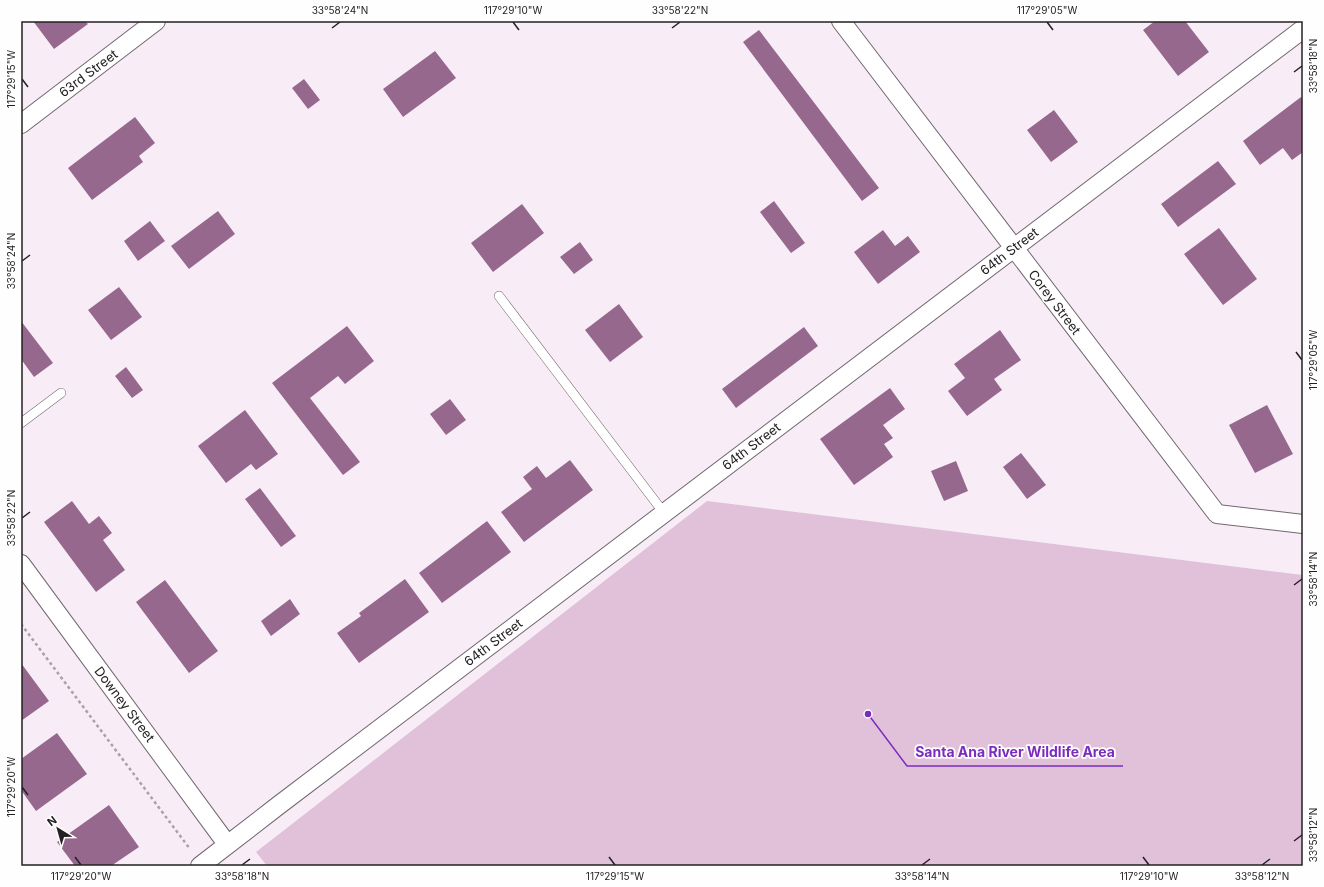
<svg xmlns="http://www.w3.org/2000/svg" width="1324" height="887" font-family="Inter,sans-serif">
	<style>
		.green { fill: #e0c1d9 }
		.building { fill: #97688e }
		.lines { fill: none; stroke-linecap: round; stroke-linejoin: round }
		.service-casing { stroke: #726870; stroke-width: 10 }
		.minor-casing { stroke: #726870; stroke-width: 20 }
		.path { stroke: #aaa1a8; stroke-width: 2.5; stroke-dasharray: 3 3; stroke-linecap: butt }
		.service { stroke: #fff; stroke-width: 9 }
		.minor { stroke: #fff; stroke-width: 18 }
		.ticks { fill: none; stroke: #242023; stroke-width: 1.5 }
		.labels { text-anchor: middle; stroke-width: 3.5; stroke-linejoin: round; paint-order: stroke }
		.street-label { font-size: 13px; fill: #242023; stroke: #fefefe }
		.leader { fill: none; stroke: #7b2cbf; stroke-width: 1.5 }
		.callout-dot { fill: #7b2cbf; stroke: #fefefe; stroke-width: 1.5 }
		.callout-label { font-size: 14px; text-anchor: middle; font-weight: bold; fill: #7b2cbf; stroke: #fefefe; stroke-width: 3.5; stroke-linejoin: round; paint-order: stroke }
		.neatline { fill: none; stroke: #242023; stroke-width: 1.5 }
		.ticks-label { font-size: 10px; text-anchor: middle; fill: #242023 }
	</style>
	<rect width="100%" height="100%" fill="#f8edf6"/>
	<!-- green -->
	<path class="green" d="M707,501L1303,575V866H267L256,852Z"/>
	<!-- building -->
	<path class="building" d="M33,21H85L88,24L54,49Z
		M1155,21H1185L1209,52L1178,76L1143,30Z
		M759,30L879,188L862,201L743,42Z
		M435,51L456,78L403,117L383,89Z
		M304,79L320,100L308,109L292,88Z
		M1301,97L1303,100V152L1292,160L1283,148L1260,165L1243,141Z
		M1054,110L1078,142L1051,162L1027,130Z
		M135,117L155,143L139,156L143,162L92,200L68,168Z
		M1218,161L1236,184L1178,227L1161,204Z
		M774,201L805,243L791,253L760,212Z
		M522,204L544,233L493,272L471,243Z
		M218,211L235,234L189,269L171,246Z
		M150,221L165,241L138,261L124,241Z
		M1219,228L1257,279L1223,305L1184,254Z
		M883,230L895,246L908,236L920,252L878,284L854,252Z
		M580,242L593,260L574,274L560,257Z
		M119,287L142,317L111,340L88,310Z
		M619,304L643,337L610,362L585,330Z
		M21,321L53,363L34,377L21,359Z
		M347,326L374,361L345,384L338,376L310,398L360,462L343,475L272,383Z
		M804,327L818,346L736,408L722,389Z
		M1000,330L1021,360L994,379L1002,390L967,416L948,391L965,378L954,364Z
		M126,367L143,390L132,398L115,376Z
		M890,388L905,409L883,425L893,438L884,444L893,457L854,485L820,439Z
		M450,399L466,420L446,435L430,414Z
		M1267,405L1293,454L1255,473L1229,425Z
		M245,410L278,454L256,470L251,464L226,483L198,446Z
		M1021,453L1046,485L1027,499L1003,467Z
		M570,460L593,490L524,542L501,512L532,489L523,477L537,466L546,478Z
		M956,461L968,491L944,501L931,471Z
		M260,488L296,536L281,547L245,499Z
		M72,501L89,524L99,516L112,533L103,540L125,570L96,592L44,522Z
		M487,521L511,552L442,603L419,573Z
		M405,579L429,612L359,663L337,633L361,616L359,613Z
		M165,580L218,651L189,673L136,602Z
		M290,599L300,614L271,636L261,621Z
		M21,663L49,701L21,721Z
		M57,733L87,774L36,811L21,790V759Z
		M109,805L139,847L111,866H75L57,842Z"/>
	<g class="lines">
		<!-- service casing -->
		<g class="service-casing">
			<path id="service" d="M499,296L664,513
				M21,423L61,393"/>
		</g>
		<!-- minor casing -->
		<g class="minor-casing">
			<path id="minor" d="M841,21L1217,514L1303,524
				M21,124L156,21
				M21,564L227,844
				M200,866L279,805L1303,29"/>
		</g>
		<!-- path -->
		<path class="path" d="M21,624L190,849"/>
		<!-- service -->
		<use href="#service" class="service"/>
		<!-- minor -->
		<use href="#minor" class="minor"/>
	</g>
	<!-- ticks -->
	<path class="ticks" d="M513,22L519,30M1047,22L1053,30M332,28L340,22M672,28L680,22M1294,72L1302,66M22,79L28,87M22,261L30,255M1296,352L1302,360M22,518L30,512M1294,585L1302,579M22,787L28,795M1294,841L1302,835M75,857L81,865M609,857L615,865M1143,857L1149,865M242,865L250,859M922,865L930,859M1262,865L1270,859"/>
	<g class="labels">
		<!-- street labels -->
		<g class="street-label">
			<text transform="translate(88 73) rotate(-37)" y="5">63rd Street</text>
			<text transform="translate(1009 251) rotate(-37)" y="5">64th Street</text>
			<text transform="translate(1055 302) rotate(53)" y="5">Corey Street</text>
			<text transform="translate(751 446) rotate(-37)" y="5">64th Street</text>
			<text transform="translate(493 642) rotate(-37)" y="5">64th Street</text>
			<text transform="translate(125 704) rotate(53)" y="5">Downey Street</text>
		</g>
	</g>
	<!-- callouts -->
	<path class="leader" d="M868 714L907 766H1123"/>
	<circle class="callout-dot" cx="868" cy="714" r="4"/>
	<g class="callout-label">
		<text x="1015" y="757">Santa Ana River Wildlife Area</text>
	</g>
	<!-- border -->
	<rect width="1324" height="887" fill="none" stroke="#fefefe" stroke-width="44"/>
	<!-- north arrow -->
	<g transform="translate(58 829) rotate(323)" stroke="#fefefe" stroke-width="3" paint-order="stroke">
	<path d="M0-3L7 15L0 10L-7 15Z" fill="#242023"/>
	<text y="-6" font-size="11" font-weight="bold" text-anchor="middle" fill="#242023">N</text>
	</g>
	<rect x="22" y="22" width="1280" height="843" class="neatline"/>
	<g class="ticks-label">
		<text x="340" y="14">33°58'24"N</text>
		<text x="513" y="14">117°29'10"W</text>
		<text x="680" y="14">33°58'22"N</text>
		<text x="1047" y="14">117°29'05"W</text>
		<text transform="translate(1313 66) rotate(-90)" y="4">33°58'18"N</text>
		<text transform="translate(11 79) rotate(-90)" y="4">117°29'15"W</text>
		<text transform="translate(11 261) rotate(-90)" y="4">33°58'24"N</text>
		<text transform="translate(1313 360) rotate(-90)" y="4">117°29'05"W</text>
		<text transform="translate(11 518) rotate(-90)" y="4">33°58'22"N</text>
		<text transform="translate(1313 579) rotate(-90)" y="4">33°58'14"N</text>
		<text transform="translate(11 787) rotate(-90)" y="4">117°29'20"W</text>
		<text transform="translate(1313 835) rotate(-90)" y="4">33°58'12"N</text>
		<text x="81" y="880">117°29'20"W</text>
		<text x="242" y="880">33°58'18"N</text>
		<text x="615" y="880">117°29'15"W</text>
		<text x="922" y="880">33°58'14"N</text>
		<text x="1149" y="880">117°29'10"W</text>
		<text x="1262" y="880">33°58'12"N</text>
	</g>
</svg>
